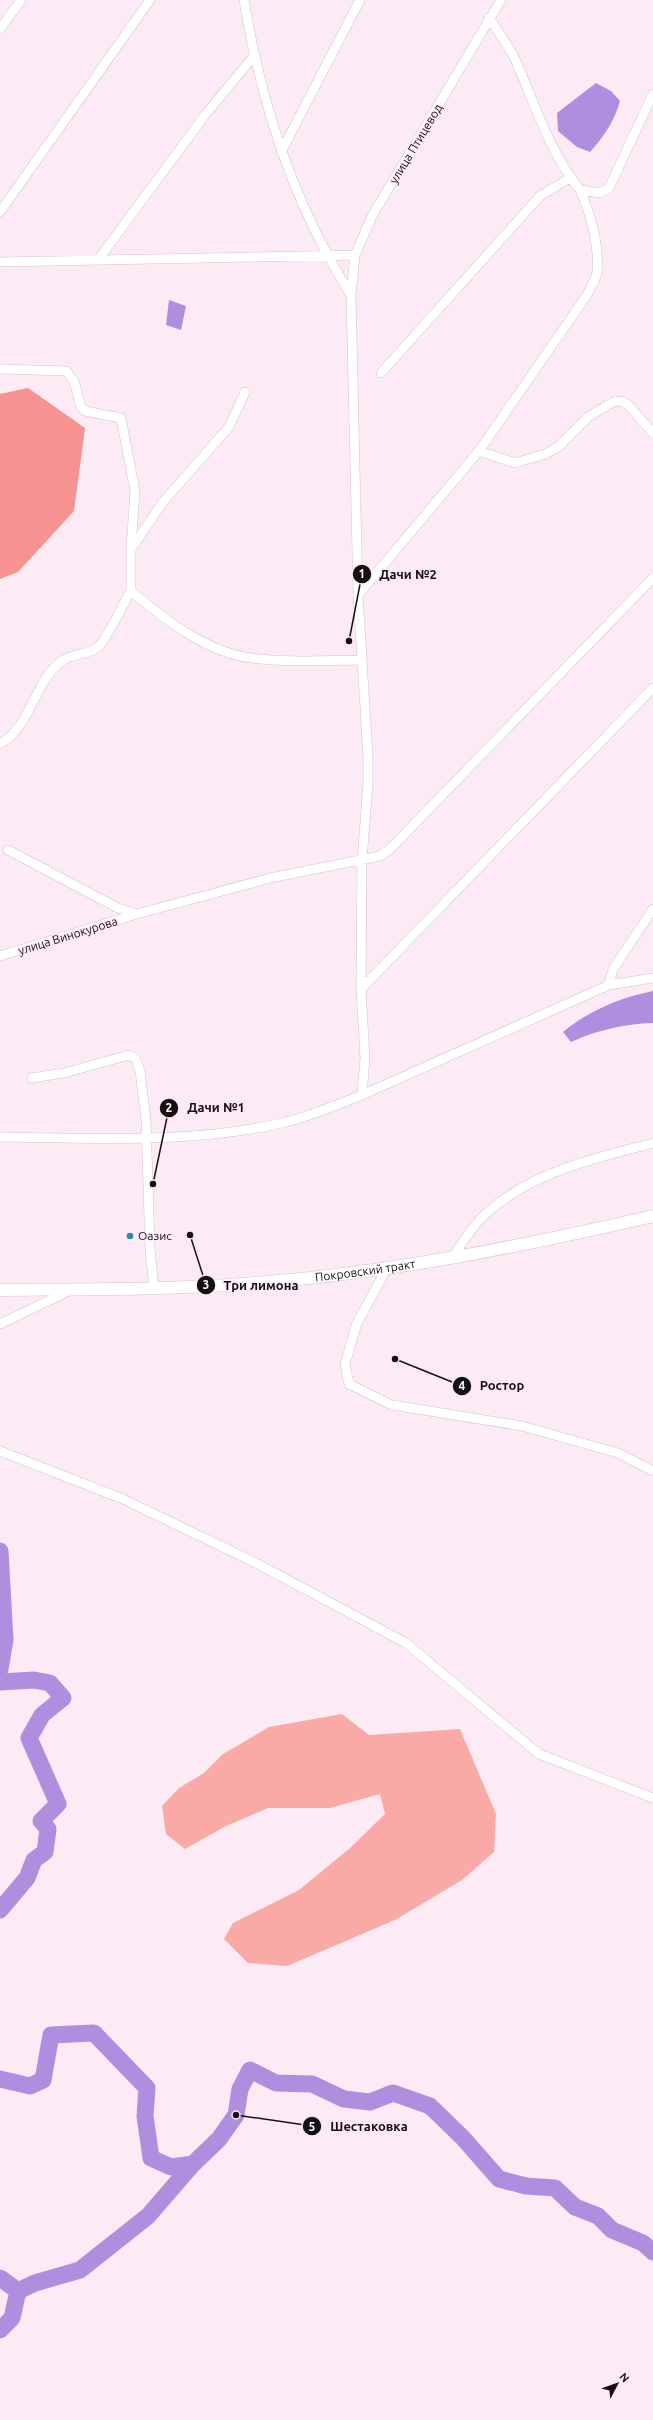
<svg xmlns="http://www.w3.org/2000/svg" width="653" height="2420" font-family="Ubuntu,sans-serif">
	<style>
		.green { fill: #f9aaa6 }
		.forest { fill: #f6928f }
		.water { fill: #af8ee0 }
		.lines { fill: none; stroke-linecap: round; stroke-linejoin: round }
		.river { stroke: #af8ee0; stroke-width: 17 }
		.minor-casing { stroke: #d2c2cc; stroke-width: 10 }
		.secondary-casing { stroke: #d2c2cc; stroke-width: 13 }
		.minor { stroke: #fff; stroke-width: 9 }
		.secondary { stroke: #fff; stroke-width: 12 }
		.poi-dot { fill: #3682b5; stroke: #fcebf5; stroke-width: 1.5 }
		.labels { text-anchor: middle; stroke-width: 3; stroke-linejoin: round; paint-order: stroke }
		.street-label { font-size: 12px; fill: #161014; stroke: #fcebf5 }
		.poi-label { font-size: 12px; fill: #161014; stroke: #fcebf5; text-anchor: start }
		.leader { fill: none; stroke: #161014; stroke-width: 1.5 }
		.callout-dot { fill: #161014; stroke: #fcebf5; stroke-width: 1.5 }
		.mark-label { font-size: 12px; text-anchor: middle; font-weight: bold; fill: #fff }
		.callout-label { font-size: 13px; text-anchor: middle; font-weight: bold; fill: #161014; stroke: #fcebf5; stroke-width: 3; stroke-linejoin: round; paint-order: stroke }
	</style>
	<rect width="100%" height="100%" fill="#fcebf5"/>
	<!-- green -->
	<path class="green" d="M342,1714L369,1735L460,1729L496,1814L494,1852L462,1880L395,1920L287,1966L248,1963L224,1939L233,1923L299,1890L349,1849L385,1814L380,1794L330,1808H268L226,1826L185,1849L166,1834L162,1806L179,1788L204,1773L223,1754L269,1727Z"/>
	<!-- forest -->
	<path class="forest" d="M28,388L85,428L74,511L18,572L0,579V394Z"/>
	<!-- water -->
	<path class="water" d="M596,83L611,91L620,101C615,120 603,138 590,152L577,147L558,131L557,113Z
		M169,300L186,306L181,330L166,325Z
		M653,991V1023C623,1024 598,1030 571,1042L563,1032C590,1010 619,998 653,991Z"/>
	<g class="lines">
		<!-- river -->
		<path class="river" d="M0,1551L5,1640L0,1669
			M0,1682L34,1680L50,1683L63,1698L42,1715L29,1738L58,1804L41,1821L48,1829L45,1852L34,1860L27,1878L0,1910
			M0,2079L30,2086L43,2080L51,2035L94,2033L147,2088L145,2116L151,2158L171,2167L193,2164
			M0,2278L18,2291L35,2283L80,2270L148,2216L193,2164L219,2139L236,2115L240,2089L250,2070L276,2083L312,2084L344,2099L370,2102L393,2093L430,2106L463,2138L499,2179L526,2186L555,2188L575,2207L598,2216L612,2230L643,2243L653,2252
			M0,2330L12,2318L18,2291"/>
		<!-- minor casing -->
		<g class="minor-casing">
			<path id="minor" d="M489,18C498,31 508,45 515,59C535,104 549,151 580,190L600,193L609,188L653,94
				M0,29L21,0
				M281,152L360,0
				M0,212L150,0
				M98,260L205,115L253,57
				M0,262L355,255
				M351,295L355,255L372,216L501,0
				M0,369L66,371L74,381L81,407L85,411L121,418L135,491L131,548
				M381,373L540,196L570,178
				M245,392L229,427L163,502L131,549V591C164,619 207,653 252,658C287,663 325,660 361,660
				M479,451L515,463L545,454L558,447L588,417L613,402L622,401L629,406L653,433
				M358,595L479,451L587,295C590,288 596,280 597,272C599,245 591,215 580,190
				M0,744C29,728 34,685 59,663C70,653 87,656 98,647C108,638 122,605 131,591
				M8,850L118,908L137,914
				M0,956L137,914L270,878L380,856L390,849L653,578
				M609,985L613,969L653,909
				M361,989L653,688
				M32,1078L64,1073L129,1055L136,1059L140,1071L146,1120L150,1249L154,1288
				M362,1095L609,985L653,978
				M0,1137C91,1138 192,1144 282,1123C309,1117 336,1105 362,1095L365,1058L361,989L362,860L368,784V757L358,595L351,295C294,205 261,104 244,0
				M452,1258C464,1241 474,1223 490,1210C535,1171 597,1158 653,1143
				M387,1268L357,1323L345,1364L349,1384L392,1405L522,1426L618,1453L653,1471
				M0,1324L69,1291
				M0,1451L123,1499L256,1563L406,1643L539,1754L653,1798"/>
		</g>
		<!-- secondary casing -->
		<g class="secondary-casing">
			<g id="secondary">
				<path id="s1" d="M0,1290C85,1289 170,1290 255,1283C390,1273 522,1246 653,1216"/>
			</g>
		</g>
		<!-- minor -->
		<use href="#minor" class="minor"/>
		<!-- secondary -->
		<use href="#secondary" class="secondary"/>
	</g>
	<!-- markers -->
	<circle class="poi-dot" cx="130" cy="1236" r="4"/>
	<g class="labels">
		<!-- street labels -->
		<g class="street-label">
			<text transform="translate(416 144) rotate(-59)" y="4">улица Птицевод</text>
			<text transform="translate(68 936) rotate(-17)" y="4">улица Винокурова</text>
			<text dy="4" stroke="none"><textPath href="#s1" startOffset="366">Покровский тракт</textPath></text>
		</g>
		<!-- poi labels -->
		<g class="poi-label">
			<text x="138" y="1240">Оазис</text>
		</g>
	</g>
	<!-- callouts -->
	<path class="leader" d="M349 641L362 574M153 1184L169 1108M190 1235L206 1285M395 1359L462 1386M236 2115L312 2126"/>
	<g class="callout-dot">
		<circle cx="349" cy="641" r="4"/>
		<circle cx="153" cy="1184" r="4"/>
		<circle cx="190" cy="1235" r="4"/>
		<circle cx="395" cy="1359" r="4"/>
		<circle cx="236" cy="2115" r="4"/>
		<circle cx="362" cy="574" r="10"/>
		<circle cx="169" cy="1108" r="10"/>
		<circle cx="206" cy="1285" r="10"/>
		<circle cx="462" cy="1386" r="10"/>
		<circle cx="312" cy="2126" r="10"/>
	</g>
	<g class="mark-label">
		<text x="362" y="578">1</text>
		<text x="169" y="1112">2</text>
		<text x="206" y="1289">3</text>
		<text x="462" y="1390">4</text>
		<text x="312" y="2131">5</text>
	</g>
	<g class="callout-label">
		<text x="408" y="579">Дачи №2</text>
		<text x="216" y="1112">Дачи №1</text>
		<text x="261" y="1290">Три лимона</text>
		<text x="502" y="1390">Ростор</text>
		<text x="369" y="2131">Шестаковка</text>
	</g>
	<!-- north arrow -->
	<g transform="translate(617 2384) rotate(49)" stroke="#fcebf5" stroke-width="3" paint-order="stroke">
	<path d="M0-3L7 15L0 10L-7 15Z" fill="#161014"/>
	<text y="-6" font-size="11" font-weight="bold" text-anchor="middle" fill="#161014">N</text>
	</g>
</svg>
